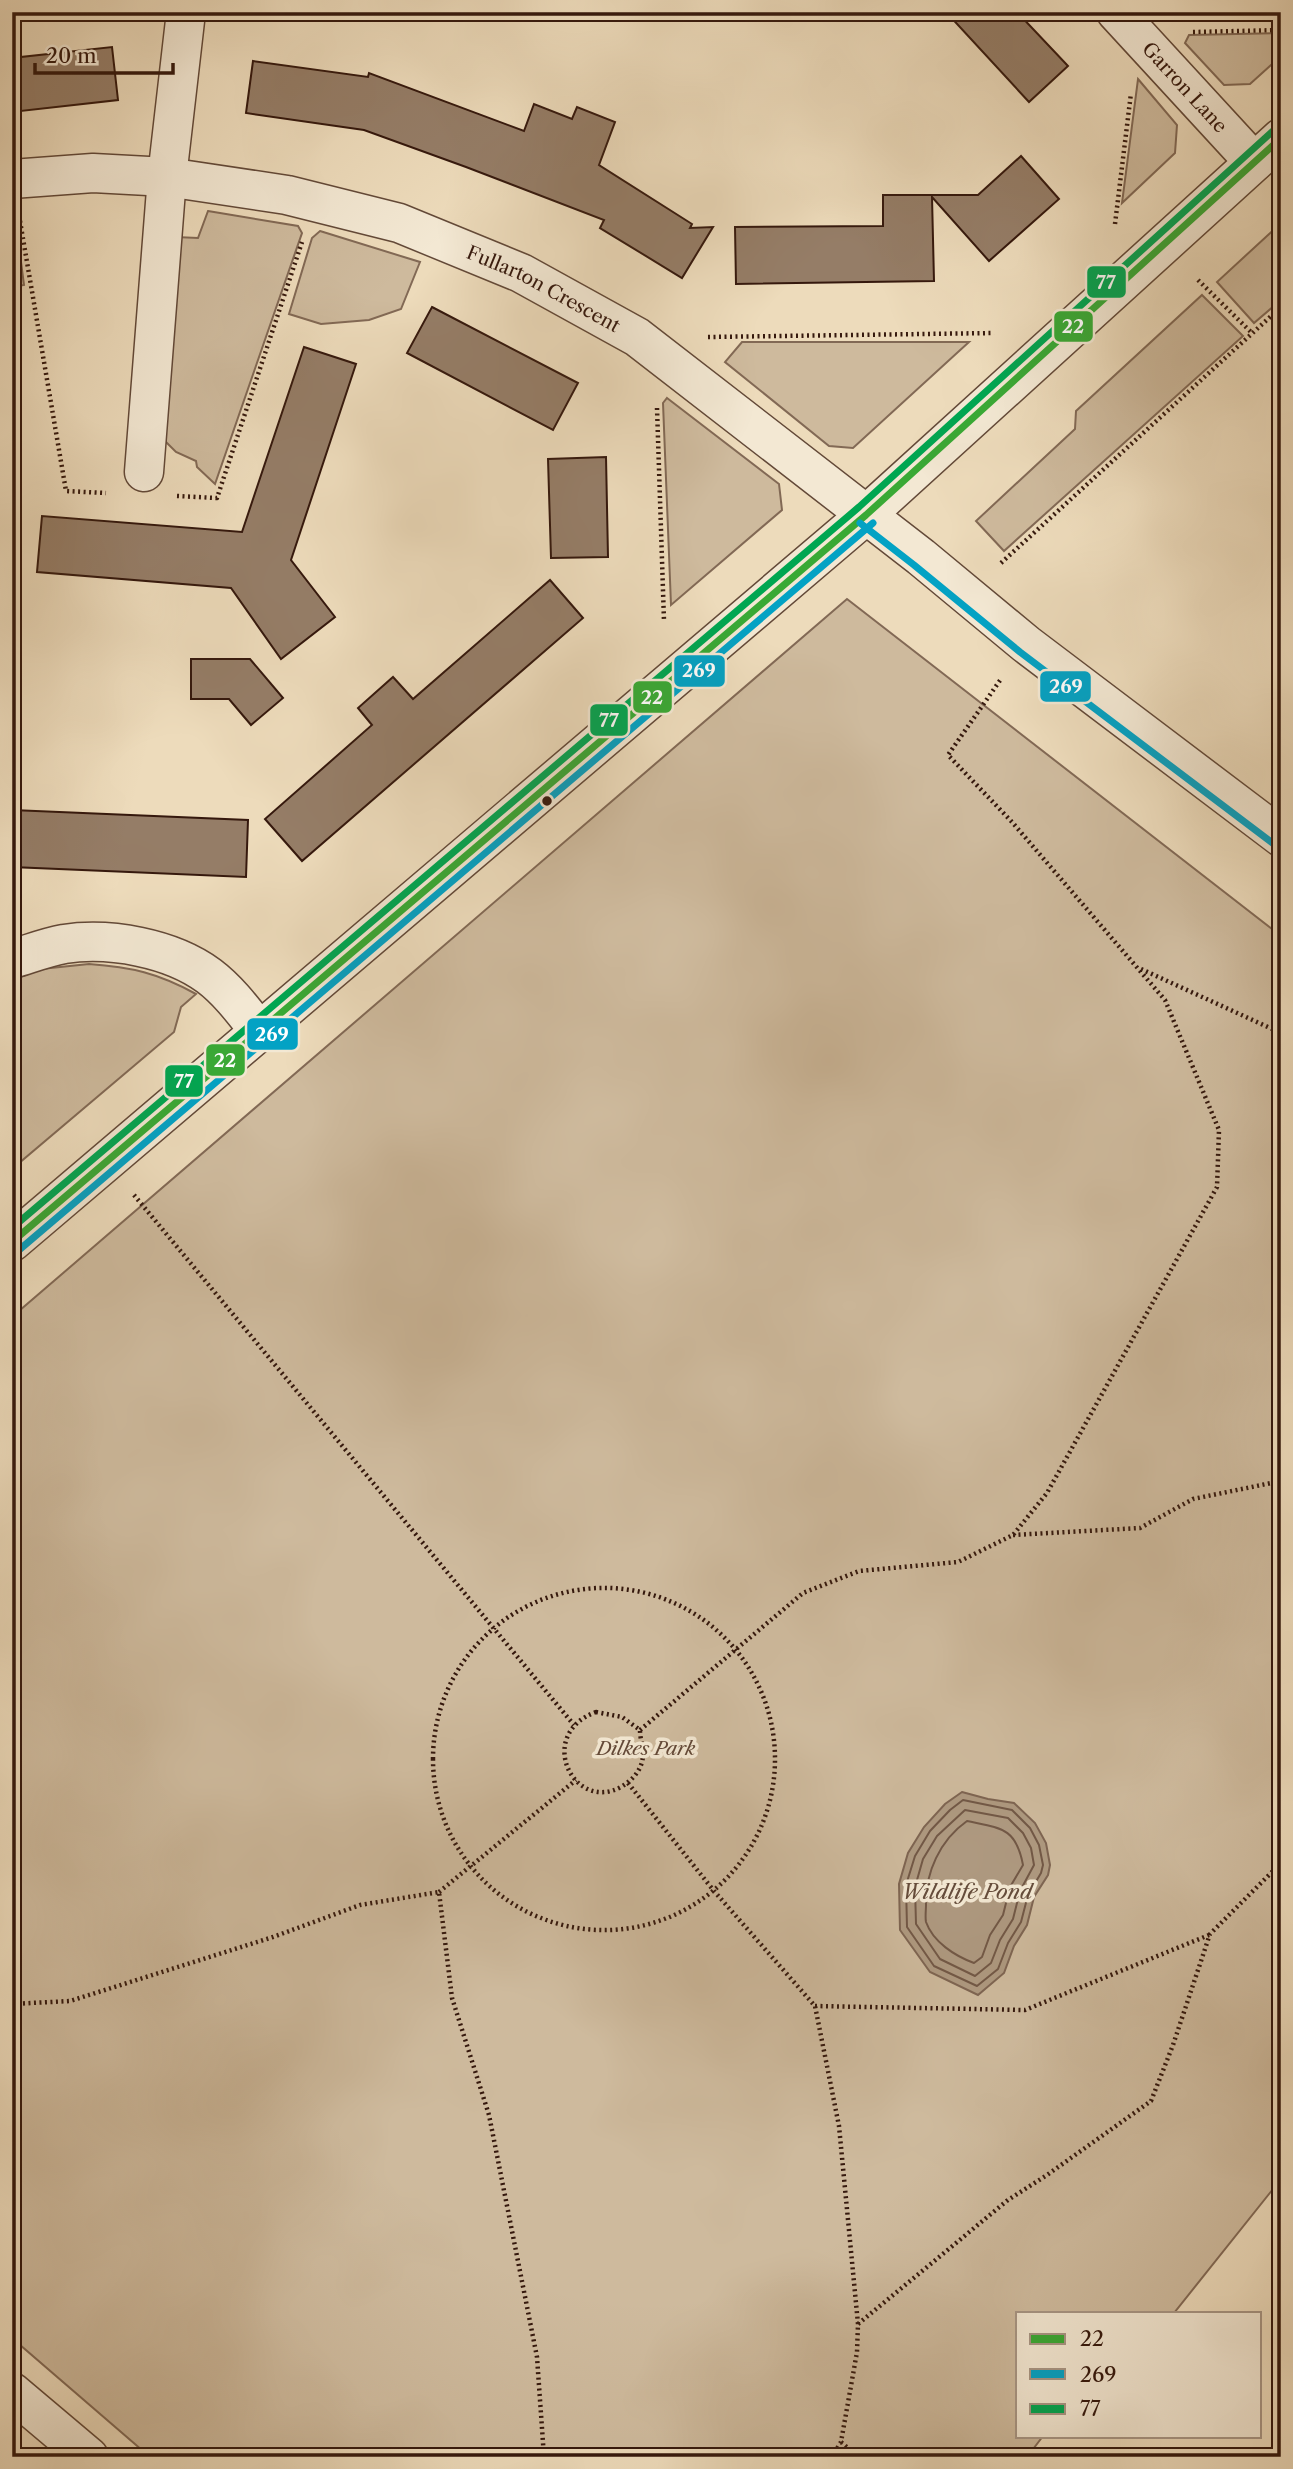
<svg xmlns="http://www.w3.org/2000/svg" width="1293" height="2469" font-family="'Libre Caslon Text',serif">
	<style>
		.green { fill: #ceba9d; stroke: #826955; stroke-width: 2 }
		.water { fill: #ae9980; stroke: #7e6552; stroke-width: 2 }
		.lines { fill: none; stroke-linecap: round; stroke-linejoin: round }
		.shore { stroke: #725846; stroke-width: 2 }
		.building { fill: #957d67; stroke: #35180d; stroke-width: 2 }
		.minor-casing { stroke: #634938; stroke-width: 41 }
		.path { stroke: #35180d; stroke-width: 4.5; stroke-dasharray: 2 3.5; stroke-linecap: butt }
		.minor { stroke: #f3e8d3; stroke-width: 38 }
		.bus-1-casing { stroke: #f3e8d3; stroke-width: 12 }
		.bus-2-casing { stroke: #f3e8d3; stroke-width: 12 }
		.bus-3-casing { stroke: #f3e8d3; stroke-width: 12 }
		.bus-1 { stroke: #39a935; stroke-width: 7 }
		.bus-2 { stroke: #03a2c4; stroke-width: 7 }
		.bus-3 { stroke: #00a651; stroke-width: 7 }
		.bus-dot { fill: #35180d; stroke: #f3e8d3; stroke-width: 2.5 }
		.labels { text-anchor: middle; stroke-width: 7; stroke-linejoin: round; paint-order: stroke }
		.street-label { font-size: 19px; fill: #35180d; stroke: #f3e8d3 }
		.park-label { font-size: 19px; font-style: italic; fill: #634938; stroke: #f3e8d3 }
		.water-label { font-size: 21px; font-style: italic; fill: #654c3b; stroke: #f3e8d3 }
		.line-badge { stroke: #f3e8d3; stroke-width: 2.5 }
		.badge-label { font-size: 19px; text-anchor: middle; font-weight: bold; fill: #fff }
	</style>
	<rect width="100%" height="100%" fill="#eddbbb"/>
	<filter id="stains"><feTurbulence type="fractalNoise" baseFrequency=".00286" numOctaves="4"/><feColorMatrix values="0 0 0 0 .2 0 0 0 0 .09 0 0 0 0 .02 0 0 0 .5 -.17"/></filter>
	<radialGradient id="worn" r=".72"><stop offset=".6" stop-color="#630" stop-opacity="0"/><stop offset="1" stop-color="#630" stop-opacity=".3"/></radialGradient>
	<!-- green -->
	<path class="green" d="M1281,33V56L1250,84L1224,85L1185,43L1189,35Z
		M1138,79L1177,125L1175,153L1122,203Z
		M208,211L298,226L302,233L215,484L197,467L196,461L176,452L165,441L176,237L198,238Z
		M12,214L15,216L24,285L12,287Z
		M1281,223V300L1254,323L1217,282Z
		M320,231L420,262L401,309L369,320L321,324L289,314L312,238Z
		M1202,295L1243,336L1004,551L976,521L1075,429L1076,411Z
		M742,342H969L853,448L829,446L725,362Z
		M667,398L779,484L782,510L671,605L663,403Z
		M847,599L1281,936V2179L1174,2313H1018V2436H1043L1027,2457H150L12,2338V1317Z
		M89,964C131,967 158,973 196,994L181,1007L174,1032L12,1169V980L41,969Z"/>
	<!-- water -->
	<path class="water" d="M962,1792L988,1799L1014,1803L1035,1823L1046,1843L1050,1865L1048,1875L1034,1897L1027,1925L1014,1946L1004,1973L978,1995L930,1972L900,1930L899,1884L908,1853L924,1827L945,1804Z"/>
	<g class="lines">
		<!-- shore -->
		<path class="shore" d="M963,1800L1012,1810L1030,1828L1039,1845L1043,1865L1041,1873L1028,1895L1021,1922L1008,1943L998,1969L977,1986L934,1966L907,1927L906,1885L915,1856L930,1831L950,1810Z
			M965,1810L1008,1818L1023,1833L1031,1848L1034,1865L1020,1891L1013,1919L1000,1940L991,1963L975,1976L940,1959L916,1924L915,1887L923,1859L937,1836Z
			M967,1821C1000,1828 1016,1827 1023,1865L1010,1887L1003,1915L990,1935L982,1957L974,1963C955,1956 933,1942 926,1922C925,1917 926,1910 926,1905C925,1873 940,1840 967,1821Z"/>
	</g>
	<!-- building -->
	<path class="building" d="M946,12H1017L1068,66L1029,102Z
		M112,47L118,100L12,112V58Z
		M253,61L368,77L369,73L524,131L534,104L572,119L577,107L615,122L599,165L692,224L690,228L713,227L682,278L600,228L604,220L466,167L364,130L246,113Z
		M1021,156L1059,199L989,261L932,197L934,281L736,284L735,227L883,226V195H978Z
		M432,307L578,383L553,430L407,353Z
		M304,347L356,364L291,560L335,617L281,659L231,588L37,572L42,516L242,532Z
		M606,457L608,557L551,558L548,459Z
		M550,580L583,618L302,861L265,819L372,725L358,708L393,677L413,699Z
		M191,659H250L283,698L251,725L229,699H191Z
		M12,810L248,820L246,877L12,867Z"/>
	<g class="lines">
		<!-- minor casing -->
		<g class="minor-casing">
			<g id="minor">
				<path id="s1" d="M1116,12L1254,162"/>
				<path id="s2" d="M12,179L93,173L167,177L287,195L399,223L521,273L637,337L921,557L1026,644L1281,837"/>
				<path d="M144,472L167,177L186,12"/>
				<path d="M12,959C29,954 47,947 64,944C110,937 171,948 209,976C229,991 245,1013 260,1032"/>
				<path d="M12,1242L866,515L1281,138"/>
				<path d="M12,2392L89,2457"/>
			</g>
		</g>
		<!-- path -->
		<path class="path" d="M1193,32L1281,30
			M20,221L66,491L106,493
			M1115,224L1131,93
			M1198,280L1252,333
			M708,337L994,333
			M657,408L664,621
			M177,496L217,498L302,242
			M1001,563L1281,307
			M1141,969L1281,1033
			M134,1195L574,1725
			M1013,1535L1140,1528L1193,1499L1281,1481
			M433 1759a171 171 0 1 1 342 0a171 171 0 1 1-342 0Z
			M596,1712L622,1717L640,1730C640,1741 645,1751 642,1762C639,1773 631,1781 621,1787C573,1813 535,1734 596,1712Z
			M640,1730L803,1593L859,1571L958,1562L1013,1535L1047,1493L1217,1187L1219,1130L1165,1000L1012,822L948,755L1001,679
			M628,1783L714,1891L815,2006L839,2126L858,2324L857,2352L841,2442L832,2457
			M439,1892L576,1780
			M12,2004L70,2001L273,1937L360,1905L439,1892L452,1998L489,2115L537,2357L544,2457
			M815,2006L1025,2010L1209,1935
			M858,2324L1008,2200L1047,2175L1151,2101L1173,2045L1210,1934L1281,1863
			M841,2442L858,2457"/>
		<!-- minor -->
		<use href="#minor" class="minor"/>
		<!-- bus-1 casing -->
		<g class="bus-1-casing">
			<path id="bus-1" d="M12,1242L866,515L1281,138"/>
		</g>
		<!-- bus-2 casing -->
		<g class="bus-2-casing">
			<path id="bus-2" d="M860,523L914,565L1020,652L1275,845
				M19,1250L873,523"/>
		</g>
		<!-- bus-3 casing -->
		<g class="bus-3-casing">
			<path id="bus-3" d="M12,1228L859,507L1274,130"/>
		</g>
		<!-- bus-1 -->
		<use href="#bus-1" class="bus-1"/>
		<!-- bus-2 -->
		<use href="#bus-2" class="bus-2"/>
		<!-- bus-3 -->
		<use href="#bus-3" class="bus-3"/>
	</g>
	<!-- markers -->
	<circle class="bus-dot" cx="547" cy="801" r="6"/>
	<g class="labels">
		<!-- street labels -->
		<g class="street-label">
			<text dy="7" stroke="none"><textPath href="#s1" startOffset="102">Garron Lane</textPath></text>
			<text dy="7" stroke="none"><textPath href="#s2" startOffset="551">Fullarton Crescent</textPath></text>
		</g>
		<!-- park labels -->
		<g class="park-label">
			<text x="646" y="1755">Dilkes Park</text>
		</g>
		<!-- water labels -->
		<g class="water-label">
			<text x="967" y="1899">Wildlife Pond</text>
		</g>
	</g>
	<g class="line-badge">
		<rect x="1086" y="265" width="41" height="34" rx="7" fill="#00a651"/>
		<rect x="1053" y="310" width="41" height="33" rx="7" fill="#39a935"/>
		<rect x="673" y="654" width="53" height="34" rx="7" fill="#03a2c4"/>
		<rect x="1039" y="670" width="53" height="33" rx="7" fill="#03a2c4"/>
		<rect x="632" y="680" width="41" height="34" rx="7" fill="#39a935"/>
		<rect x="589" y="703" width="40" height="34" rx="7" fill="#00a651"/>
		<rect x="246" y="1017" width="53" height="34" rx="7" fill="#03a2c4"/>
		<rect x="205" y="1043" width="41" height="34" rx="7" fill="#39a935"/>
		<rect x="164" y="1064" width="40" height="34" rx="7" fill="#00a651"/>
	</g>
	<g class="badge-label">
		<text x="1106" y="289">77</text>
		<text x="1073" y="333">22</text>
		<text x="699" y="677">269</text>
		<text x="1066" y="693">269</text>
		<text x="652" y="704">22</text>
		<text x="609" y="727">77</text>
		<text x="272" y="1041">269</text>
		<text x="225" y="1067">22</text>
		<text x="184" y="1088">77</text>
	</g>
	<!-- margin -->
	<rect width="1293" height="2469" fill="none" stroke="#eddbbb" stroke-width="42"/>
	<rect x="14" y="14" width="1265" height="2441" fill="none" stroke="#35180d" stroke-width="3.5"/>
	<rect x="21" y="21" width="1251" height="2427" fill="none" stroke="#35180d" stroke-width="2"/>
	<!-- legend -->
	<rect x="1016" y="2312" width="245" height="126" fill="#f3e8d3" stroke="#a79584" stroke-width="2"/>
	<rect x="1030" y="2334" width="35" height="10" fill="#39a935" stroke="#a79584" stroke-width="2"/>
	<text x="1080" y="2346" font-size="21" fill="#35180d">22</text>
	<rect x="1030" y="2369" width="35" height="10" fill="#03a2c4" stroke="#a79584" stroke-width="2"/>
	<text x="1080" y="2382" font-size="21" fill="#35180d">269</text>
	<rect x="1030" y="2404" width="35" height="10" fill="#00a651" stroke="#a79584" stroke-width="2"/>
	<text x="1080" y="2416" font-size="21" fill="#35180d">77</text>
	<!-- scale -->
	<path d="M35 63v10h138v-10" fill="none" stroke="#35180d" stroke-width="3.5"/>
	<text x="46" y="63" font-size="21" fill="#35180d" stroke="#f3e8d3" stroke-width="5" paint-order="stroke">20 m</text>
	<rect width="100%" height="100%" filter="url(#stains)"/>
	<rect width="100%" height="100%" fill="url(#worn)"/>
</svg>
